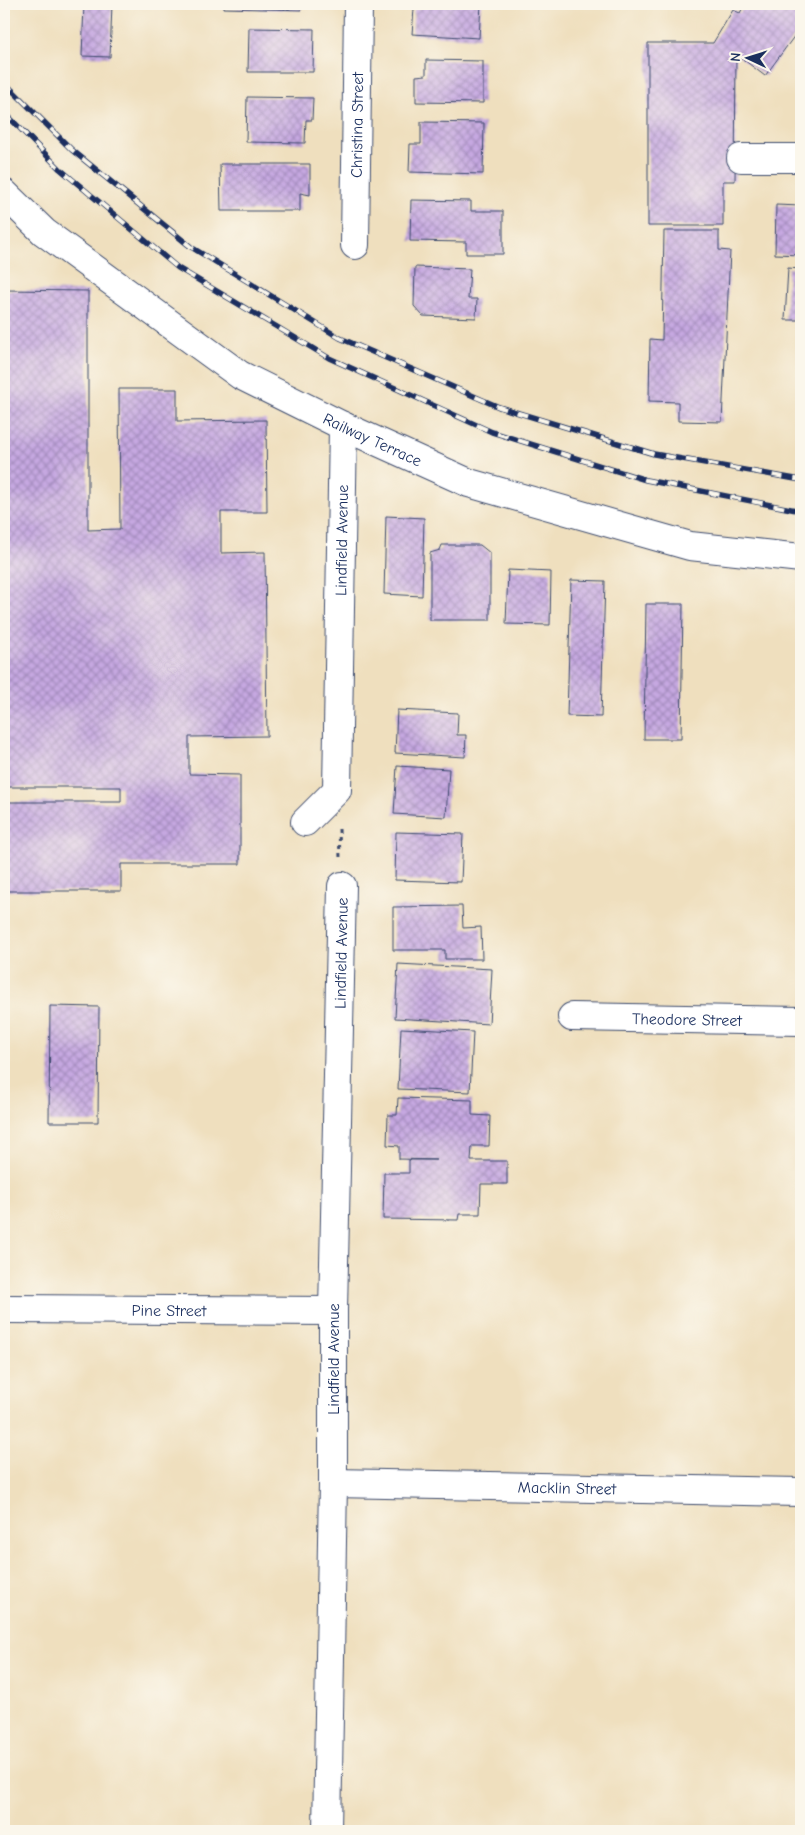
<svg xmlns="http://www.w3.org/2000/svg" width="805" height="1835" font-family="'Comic Neue',sans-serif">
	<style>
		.building { fill: url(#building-cross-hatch) }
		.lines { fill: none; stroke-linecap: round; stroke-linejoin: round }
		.street-casing { stroke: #3b496c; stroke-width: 30 }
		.path { stroke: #3b496c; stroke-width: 3; stroke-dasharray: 4 4; stroke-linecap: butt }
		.street { stroke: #fff; stroke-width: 28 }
		.rail-casing { stroke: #1b2f5e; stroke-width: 5.5 }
		.rail { stroke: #fbf7ec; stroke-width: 4; stroke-dasharray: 11; stroke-linecap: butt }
		.labels { text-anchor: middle; stroke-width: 4; stroke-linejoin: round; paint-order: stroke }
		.street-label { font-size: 16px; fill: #1b2f5e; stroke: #fbf7ec }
	</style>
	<defs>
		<pattern id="building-cross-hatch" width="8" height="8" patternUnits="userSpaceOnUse" patternTransform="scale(1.25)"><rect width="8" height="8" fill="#c6a8e1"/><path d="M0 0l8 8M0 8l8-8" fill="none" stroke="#a089ba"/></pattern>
	</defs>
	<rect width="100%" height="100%" fill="#fbf7ec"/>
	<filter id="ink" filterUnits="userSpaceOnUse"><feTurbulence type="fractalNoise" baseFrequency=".02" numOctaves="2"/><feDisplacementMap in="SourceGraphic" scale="10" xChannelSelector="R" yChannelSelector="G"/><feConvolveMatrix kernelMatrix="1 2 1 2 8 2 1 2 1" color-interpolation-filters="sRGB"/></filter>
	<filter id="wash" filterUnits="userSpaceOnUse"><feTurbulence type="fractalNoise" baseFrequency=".0096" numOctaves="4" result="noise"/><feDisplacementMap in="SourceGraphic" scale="20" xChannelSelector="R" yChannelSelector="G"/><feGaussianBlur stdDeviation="1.12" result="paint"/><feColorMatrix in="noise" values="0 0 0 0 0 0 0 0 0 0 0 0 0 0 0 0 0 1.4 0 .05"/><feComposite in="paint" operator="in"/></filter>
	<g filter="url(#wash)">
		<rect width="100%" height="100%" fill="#efdfbe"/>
		<g id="blocks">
			<!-- building -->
			<path class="building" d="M84,4H112L110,57L82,56Z
				M224,4H302L301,10L224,8Z
				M419,4H481L479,38L412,34L414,9H419Z
				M745,4H800L801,27L765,76L736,54L735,181H723V226H648V43H713L733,10L740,13Z
				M249,28L314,29L313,72H248Z
				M426,60L483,61V103L416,102V76L426,75Z
				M247,97L313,98L312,120H306L305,143L246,142Z
				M421,122L484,123L483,174L409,172L410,144H421Z
				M220,164H310V195L300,193V211H221Z
				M411,200L471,201V211H503V254H466V242L410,241Z
				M776,205L801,206V255L775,254Z
				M664,231H719V250L730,251L722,422L678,421V402L649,401L650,339L662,340Z
				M415,267L470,269L468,299H477L476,318L423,316L414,306Z
				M788,268L801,269V320H785Z
				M4,290L88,291V530L120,529L119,389H177V421L266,420L267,512H221V553L265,552L267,736L189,737V774L240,775V864H121V891H4V802H121V787H4Z
				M386,516L424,518L422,596L384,594Z
				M442,545H480L490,553V620H430V553L440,550Z
				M508,570L551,572L550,625L506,624Z
				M571,580L605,581L601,717L567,716Z
				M646,604H683L681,739H644Z
				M397,710L458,713L457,735H466L465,757L395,753Z
				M397,766L449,769L446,817L394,814Z
				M396,832L463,834L461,882L395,880Z
				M462,906L463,928L481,927L482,959H445V950H393V907Z
				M398,964L492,969L489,1024L395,1018Z
				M50,1006L99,1007L98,1122H49Z
				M401,1028L473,1032L470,1092L398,1089Z
				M398,1098L472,1100V1115L490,1116L489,1146H472L471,1161H507V1184H481L480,1214H459L458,1220L383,1219L384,1173H409V1160H437L399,1159V1146L387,1145L388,1115H397Z"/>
		</g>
	</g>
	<g filter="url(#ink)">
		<use href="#blocks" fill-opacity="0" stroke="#3b496c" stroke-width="1"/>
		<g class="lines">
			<!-- street casing -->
			<g class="street-casing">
				<g id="street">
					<path d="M741,158H801"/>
					<path id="s1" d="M4,193L44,232L240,375L343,426L469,483L690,546L801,558"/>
					<path id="s2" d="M355,245L358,4"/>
					<path id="s3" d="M305,822L337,790L343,426"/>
					<path id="s4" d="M572,1017L801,1021"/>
					<path id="s5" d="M4,1309L333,1311"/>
					<path id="s6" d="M333,1483L801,1492"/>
					<path id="s7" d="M327,1831L333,1483V1311L342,886"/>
				</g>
			</g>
			<!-- path -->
			<path class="path" d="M339,829L340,858"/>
			<!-- street -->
			<use href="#street" class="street"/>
			<!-- rail casing -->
			<g class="rail-casing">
				<path id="rail" d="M4,82L72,150L191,247L340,338L499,407L654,454L801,480
					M4,112L60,169L178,268L329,358L492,432L646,480L801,511"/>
			</g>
			<!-- rail -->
			<use href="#rail" class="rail"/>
		</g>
	</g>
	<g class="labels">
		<!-- street labels -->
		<g class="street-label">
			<text dy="6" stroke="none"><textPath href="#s2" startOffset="120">Christina Street</textPath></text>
			<text dy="6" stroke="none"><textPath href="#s1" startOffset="446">Railway Terrace</textPath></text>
			<text dy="6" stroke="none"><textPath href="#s3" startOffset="295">Lindfield Avenue</textPath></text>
			<text dy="6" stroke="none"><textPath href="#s7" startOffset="878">Lindfield Avenue</textPath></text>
			<text dy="6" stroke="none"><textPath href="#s4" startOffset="115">Theodore Street</textPath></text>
			<text dy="6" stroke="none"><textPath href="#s5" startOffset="165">Pine Street</textPath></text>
			<text dy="6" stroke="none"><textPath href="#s7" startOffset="472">Lindfield Avenue</textPath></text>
			<text dy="6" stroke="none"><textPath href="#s6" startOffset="234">Macklin Street</textPath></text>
		</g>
	</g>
	<!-- margin -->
	<rect width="805" height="1835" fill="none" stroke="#fbf7ec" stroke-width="20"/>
	<!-- north arrow -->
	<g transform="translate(748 58) rotate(274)" stroke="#fbf7ec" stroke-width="4" paint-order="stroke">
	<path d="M0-4L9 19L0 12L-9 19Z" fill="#1b2f5e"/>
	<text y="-8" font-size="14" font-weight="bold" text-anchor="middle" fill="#1b2f5e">N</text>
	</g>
</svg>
